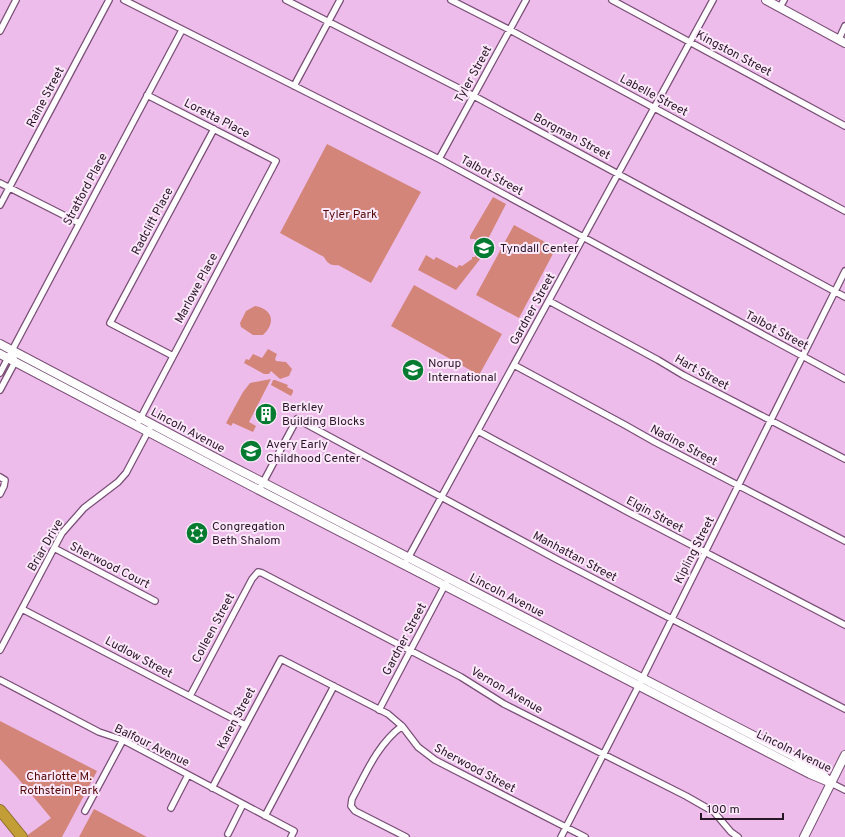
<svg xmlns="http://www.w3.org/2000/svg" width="845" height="837" font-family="Overpass,sans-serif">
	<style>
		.green { fill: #d4857a }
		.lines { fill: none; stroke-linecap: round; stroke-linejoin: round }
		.street-casing { stroke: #7a4f77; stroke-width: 8 }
		.secondary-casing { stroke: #7a4f77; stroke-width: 10 }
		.highway-casing { stroke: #8d6e30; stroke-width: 12 }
		.street { stroke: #fff; stroke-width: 5.5 }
		.secondary { stroke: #fff; stroke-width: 8 }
		.highway { stroke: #c39d35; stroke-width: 10 }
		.labels { text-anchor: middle; stroke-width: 4; stroke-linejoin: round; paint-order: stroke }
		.street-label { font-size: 12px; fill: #281627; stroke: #fce8fa }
		.park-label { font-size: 12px; fill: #530907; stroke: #fce8fa }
		.poi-label { font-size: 12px; fill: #281627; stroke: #fce8fa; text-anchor: start }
	</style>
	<rect width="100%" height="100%" fill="#edbcea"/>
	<!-- green -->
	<path class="green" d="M327,144L421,192L371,283L338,265C331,266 327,263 324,257L280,233Z
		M493,197L506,204L488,239V249L456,290L418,270L426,255L434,260L436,257L457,268L459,265L462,266L472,259V257H475V239H470V236Z
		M514,225L556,248L519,318L476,295Z
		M414,285L502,334L479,375L391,326Z
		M255,306C273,309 276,323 263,335H253L241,327L240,323L246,311Z
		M268,349L277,354L275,359L276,361L286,362L292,369L289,376L280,379L271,371L269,374H264L244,363L246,359L249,360L253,354L262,358Z
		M271,379L249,422L256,426L253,432L233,423L231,426L226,423L243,392L250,383Z
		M273,380H275L288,385L287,387L293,390V392L291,396L271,385Z
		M0,721L97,771L62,837H25L51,818L16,776L0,759Z
		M94,809L147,837H79Z"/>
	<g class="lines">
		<!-- street casing -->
		<g class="street-casing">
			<path id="street" d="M124,0L439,159L845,379
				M286,0L474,96L845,297
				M451,0L510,30L845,211
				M612,0L845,126
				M780,7L784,0
				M0,31L16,0
				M839,39L845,26
				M294,86L340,0
				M439,159L526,0
				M0,183L79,223
				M0,205L109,0
				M549,301L658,360L683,375L845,459
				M173,356L110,323L214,129
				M514,365L625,425L655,442L845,541
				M0,373L182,30
				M0,390L15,362L12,350
				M139,421L276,161L147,95
				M478,431L628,512L845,625
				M0,477L5,480L4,486L0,494
				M259,490L297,419L556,559L845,709
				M54,548L155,601
				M407,560L713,0
				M22,609L245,725
				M0,650L62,533L84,508L118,482L126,473L152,424
				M0,680L99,732L123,740L294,831L291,837
				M190,696L252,579L258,572L262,573L461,677L504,704L686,796L714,812L731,832L738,837
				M379,710L446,583
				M402,726C377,745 366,773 352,799L351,806L355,811L406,837
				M831,783L845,790
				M212,788L281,659L388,714L402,726L418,747L435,760L585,837
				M171,808L188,775
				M85,811L123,740
				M265,816L334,686
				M228,834L243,804
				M561,837L639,685L845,271"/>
		</g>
		<!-- secondary casing -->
		<g class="secondary-casing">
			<path id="secondary" d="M766,0L845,43
				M0,344L233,467L795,757L819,771L831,783
				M0,354L259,490L810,774L829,782
				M804,837L845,755"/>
		</g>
		<!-- highway casing -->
		<g class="highway-casing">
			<path id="highway" d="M0,810L22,837"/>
		</g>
		<!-- street -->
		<use href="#street" class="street"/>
		<!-- secondary -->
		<use href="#secondary" class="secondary"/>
		<!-- highway -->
		<use href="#highway" class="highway"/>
	</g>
	<!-- icons -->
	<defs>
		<g id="school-disc" transform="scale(1.15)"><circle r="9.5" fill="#047b31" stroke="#fce8fa"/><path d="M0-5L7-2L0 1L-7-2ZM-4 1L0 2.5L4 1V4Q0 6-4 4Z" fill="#fff"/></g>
		<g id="building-disc" transform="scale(1.15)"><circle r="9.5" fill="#047b31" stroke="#fce8fa"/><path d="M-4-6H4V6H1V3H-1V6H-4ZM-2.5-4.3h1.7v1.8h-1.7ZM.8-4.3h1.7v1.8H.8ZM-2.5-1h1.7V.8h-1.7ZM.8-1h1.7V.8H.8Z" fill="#fff"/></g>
		<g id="synagogue-disc" transform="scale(1.15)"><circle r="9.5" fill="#047b31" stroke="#fce8fa"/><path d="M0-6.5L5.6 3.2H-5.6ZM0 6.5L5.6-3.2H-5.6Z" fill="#fff"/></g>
	</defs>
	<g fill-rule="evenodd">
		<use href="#school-disc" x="484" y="248"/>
		<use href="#school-disc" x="413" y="370"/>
		<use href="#building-disc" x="266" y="414"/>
		<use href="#school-disc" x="251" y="451"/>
		<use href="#synagogue-disc" x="197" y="533"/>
	</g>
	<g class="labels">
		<!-- street labels -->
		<g class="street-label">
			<text transform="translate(734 53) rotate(28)" y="4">Kingston Street</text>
			<text transform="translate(473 74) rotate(-61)" y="4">Tyler Street</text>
			<text transform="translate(654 95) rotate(28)" y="4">Labelle Street</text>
			<text transform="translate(45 97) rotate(-62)" y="4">Raine Street</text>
			<text transform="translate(217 118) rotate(27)" y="4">Loretta Place</text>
			<text transform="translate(572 136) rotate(28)" y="4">Borgman Street</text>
			<text transform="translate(492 175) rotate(29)" y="4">Talbot Street</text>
			<text transform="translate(85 189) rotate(-62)" y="4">Stratford Place</text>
			<text transform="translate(152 221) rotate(-62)" y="4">Radclift Place</text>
			<text transform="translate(196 288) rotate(-62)" y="4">Marlowe Place</text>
			<text transform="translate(532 309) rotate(-61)" y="4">Gardner Street</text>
			<text transform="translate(777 330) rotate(28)" y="4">Talbot Street</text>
			<text transform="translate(702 372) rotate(29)" y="4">Hart Street</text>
			<text transform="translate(188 430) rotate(28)" y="4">Lincoln Avenue</text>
			<text transform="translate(684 445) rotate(28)" y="4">Nadine Street</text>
			<text transform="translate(655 514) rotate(28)" y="4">Elgin Street</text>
			<text transform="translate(45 545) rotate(-60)" y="4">Briar Drive</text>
			<text transform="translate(694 550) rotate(-63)" y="4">Kipling Street</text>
			<text transform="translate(575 556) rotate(28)" y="4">Manhattan Street</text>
			<text transform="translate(110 565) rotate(27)" y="4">Sherwood Court</text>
			<text transform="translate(507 595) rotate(27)" y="4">Lincoln Avenue</text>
			<text transform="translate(213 628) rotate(-62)" y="4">Colleen Street</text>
			<text transform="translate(404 639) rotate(-62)" y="4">Gardner Street</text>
			<text transform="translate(139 657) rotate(28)" y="4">Ludlow Street</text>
			<text transform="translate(507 690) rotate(30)" y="4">Vernon Avenue</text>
			<text transform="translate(236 718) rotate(-62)" y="4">Karen Street</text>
			<text transform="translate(152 745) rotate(26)" y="4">Balfour Avenue</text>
			<text transform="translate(794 751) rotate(26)" y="4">Lincoln Avenue</text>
			<text transform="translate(475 768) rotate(28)" y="4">Sherwood Street</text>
		</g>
		<!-- park labels -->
		<g class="park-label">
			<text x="350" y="218">Tyler Park</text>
			<text x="59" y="780">Charlotte M.<tspan x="59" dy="14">Rothstein Park</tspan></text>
		</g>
		<!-- poi labels -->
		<g class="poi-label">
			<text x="500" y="252">Tyndall Center</text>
			<text x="428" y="367">Norup<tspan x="428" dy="14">International</tspan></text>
			<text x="282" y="411">Berkley<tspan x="282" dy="14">Building Blocks</tspan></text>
			<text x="266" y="448">Avery Early<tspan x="266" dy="14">Childhood Center</tspan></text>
			<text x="212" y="530">Congregation<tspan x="212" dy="14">Beth Shalom</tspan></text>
		</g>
	</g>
	<!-- scale -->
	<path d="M701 813v6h82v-6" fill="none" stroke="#281627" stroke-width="2"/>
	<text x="707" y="813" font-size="12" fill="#281627" stroke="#fce8fa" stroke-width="3" paint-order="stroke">100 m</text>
</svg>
